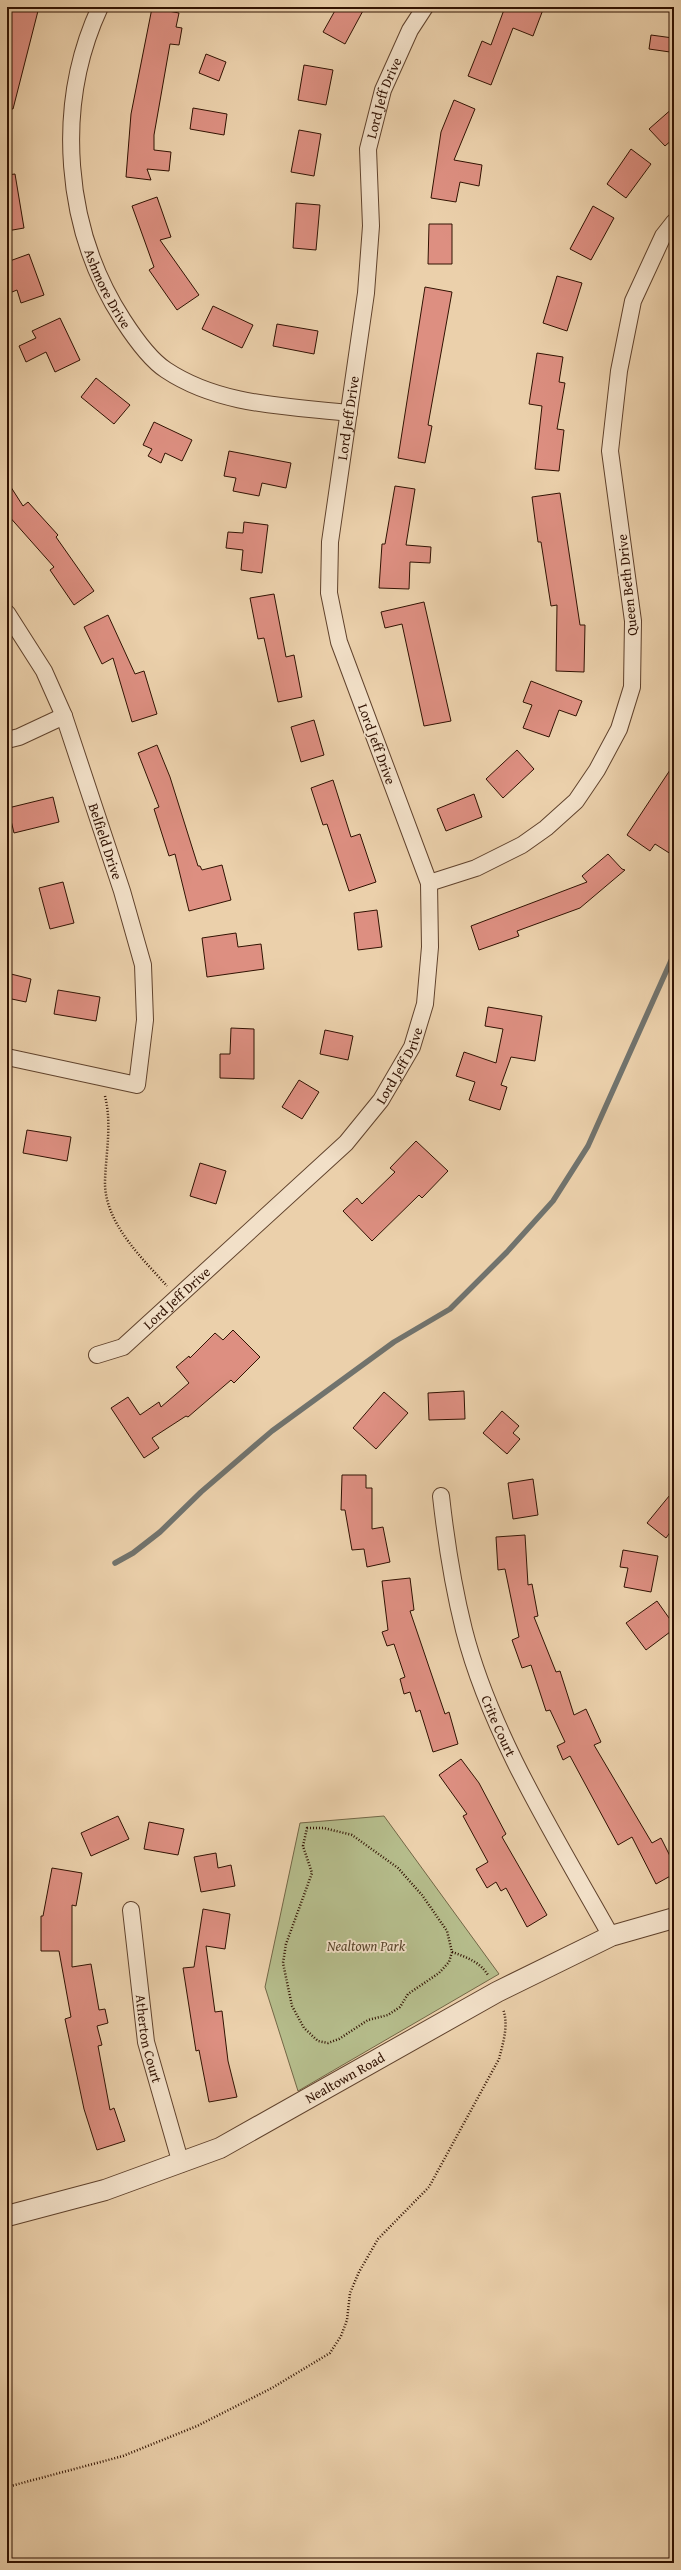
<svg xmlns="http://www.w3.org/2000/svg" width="681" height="2570" font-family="'Gentium Book Plus',serif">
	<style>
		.green { fill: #b5bc8b; stroke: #736746 }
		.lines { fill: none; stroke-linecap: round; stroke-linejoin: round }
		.stream { stroke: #71736d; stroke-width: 5.5 }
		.building { fill: #dd8f81; stroke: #311202 }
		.minor-casing { stroke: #60422c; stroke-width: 18 }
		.tertiary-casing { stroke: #60422c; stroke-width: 22 }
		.path { stroke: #311202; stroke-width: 2.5; stroke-dasharray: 1 2; stroke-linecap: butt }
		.minor { stroke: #f2e0c8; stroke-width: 16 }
		.tertiary { stroke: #f2e0c8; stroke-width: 20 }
		.labels { text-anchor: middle; stroke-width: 3.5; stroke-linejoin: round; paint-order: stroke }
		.street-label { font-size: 14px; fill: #311202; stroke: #f2e0c8 }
		.park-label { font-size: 14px; font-style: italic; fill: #59452b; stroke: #f2e0c8 }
	</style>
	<rect width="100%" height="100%" fill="#ebd0ab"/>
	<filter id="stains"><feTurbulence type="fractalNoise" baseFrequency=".005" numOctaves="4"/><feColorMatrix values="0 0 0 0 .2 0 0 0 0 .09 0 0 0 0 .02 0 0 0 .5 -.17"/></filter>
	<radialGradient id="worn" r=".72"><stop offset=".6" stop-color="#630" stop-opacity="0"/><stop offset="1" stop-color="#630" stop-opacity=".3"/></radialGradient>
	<!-- green -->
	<path class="green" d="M384,1816L499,1974L298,2091L265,1987L300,1823Z"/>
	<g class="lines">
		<!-- stream -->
		<path class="stream" d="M115,1563L133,1553L160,1532L201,1492L272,1431L394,1342L450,1309L507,1252L553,1201L588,1146L674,954"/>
	</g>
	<!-- building -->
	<path class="building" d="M7,7H39L13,109L7,108Z
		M337,7H365L345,44L323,32Z
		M505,7H544L533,36L513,28L491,85L468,76L482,41L491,45Z
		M152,8L179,13L176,27L182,28L179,45L170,44L154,135V150L171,152L169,171L147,169L151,180L126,177L131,114Z
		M651,35L673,38L670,52L649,49Z
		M206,54L226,62L219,81L199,73Z
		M304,65L333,70L326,105L298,100Z
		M454,100L475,109L454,160L482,165L479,186L460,182L456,202L431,198L441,132Z
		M674,107V138L665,146L649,129Z
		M193,108L227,114L224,135L190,129Z
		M299,130L321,134L314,176L291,172Z
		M631,149L651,164L626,198L607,184Z
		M15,174L24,228L7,231V175Z
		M157,197L171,237L160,240L199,295L177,310L149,270L154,267L132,206Z
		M296,203L320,205L316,250L293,248Z
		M593,206L614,218L591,260L570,249Z
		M429,224H452V264H428Z
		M29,254L44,295L21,303L17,290L7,294V262Z
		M557,276L582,283L567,331L543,323Z
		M425,287L452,292L428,425L432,426L425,463L398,458Z
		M213,306L253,325L242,348L202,329Z
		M60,318L80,360L55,372L46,352L26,362L19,346L36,338L32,331Z
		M277,324L318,331L314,354L273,346Z
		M537,353L563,357L559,382L565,383L557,429L564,430L559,471L535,469L542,406L529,404Z
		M96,378L130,405L114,424L81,397Z
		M154,422L192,440L182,461L165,453L161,463L148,456L152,449L143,445Z
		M229,451L291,463L286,488L262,483L259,496L233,491L236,478L224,476Z
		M7,481L23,506L28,502L58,535L56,537L94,591L74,605L50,570L54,567L7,514Z
		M395,486L415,489L406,545L431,547L430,563L410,562L409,589L379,588L382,544H385Z
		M560,493L580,625H585L584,672L556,671L557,605L551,606L541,542H538L532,497Z
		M244,522L268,525L262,573L241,570L243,550L226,548L228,532L243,533Z
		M274,594L286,657L294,655L302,697L278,702L264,638L258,639L250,598Z
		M424,602L451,721L424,726L402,624L385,628L381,612Z
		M108,615L135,674L144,671L157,714L132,722L113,658L102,664L84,627Z
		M531,681L582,701L576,716L559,710L549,737L523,728L532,705L523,702Z
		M314,720L324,755L301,762L291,727Z
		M157,745L170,777L198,866H200L202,870L222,865L231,900L189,911L175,854L169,856L154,809L159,807L138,753Z
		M517,750L534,769L503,798L486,779Z
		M674,764V856L655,844L650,851L627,835Z
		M333,780L351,837L360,834L376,882L349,891L327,824L323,825L311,788Z
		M474,794L482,817L446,831L437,809Z
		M53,797L59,822L14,833L8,808Z
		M608,854L622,869L625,870L580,908L517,931L519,936L479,950L471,926L587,882L582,876Z
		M63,882L74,923L50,929L39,888Z
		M377,910L382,947L358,950L354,913Z
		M236,933L238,947L261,944L264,969L207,977L202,938Z
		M7,973L31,979L26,1002L7,998Z
		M58,990L100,997L96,1021L54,1014Z
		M488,1007L542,1016L535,1061L511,1057L501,1085L507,1087L500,1110L469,1100L475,1082L456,1076L464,1052L496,1063L503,1029L485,1026Z
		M231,1028L254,1029V1079L220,1078V1054H230Z
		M325,1030L353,1036L348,1060L320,1054Z
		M299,1080L319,1092L302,1119L282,1107Z
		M27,1130L71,1137L67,1161L23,1153Z
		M416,1141L448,1171L422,1198L419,1195L372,1241L343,1211L357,1198L362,1204L395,1172L390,1168Z
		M200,1163L226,1171L216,1204L190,1196Z
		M233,1330L260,1357L234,1383L231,1380L188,1417L186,1416L152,1438L159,1448L144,1458L111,1408L128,1397L140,1415L159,1402L161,1407L189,1383L176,1367L189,1356L190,1358L215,1333L223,1340Z
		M464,1391L465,1419L429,1420L428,1393Z
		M384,1392L408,1413L376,1449L353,1428Z
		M502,1411L519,1426L513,1433L520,1439L507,1454L483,1433Z
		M342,1475H366V1488H372V1529L383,1527L390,1562L367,1567L364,1549L352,1550L345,1510H341Z
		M533,1479L538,1515L513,1519L508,1483Z
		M674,1490V1527L666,1538L647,1523Z
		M525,1535L528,1585L532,1584L538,1616L534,1617L556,1672L560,1671L574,1715L586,1709L601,1742L594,1745L652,1843L661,1838L674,1864V1874L656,1884L632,1837L618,1845L570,1756L563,1760L557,1746L565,1742L550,1710L546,1711L531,1665L522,1668L512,1640L519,1637L505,1569L498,1570L496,1537Z
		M623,1550L658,1556L651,1592L624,1587L628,1568L620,1567Z
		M410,1578L414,1610L410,1611L445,1714L449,1712L458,1744L433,1752L420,1710L416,1712L410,1692L404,1694L400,1679L405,1677L394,1644L387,1646L382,1632L388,1630L382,1581Z
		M657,1601L674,1625V1629L646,1650L626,1623Z
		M461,1759L479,1783L506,1834L502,1837L547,1915L527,1927L506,1888L501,1891L496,1882L487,1888L476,1869L488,1862L463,1816L467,1814L439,1775Z
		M118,1816L129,1839L91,1856L81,1833Z
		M149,1822L184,1829L178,1855L144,1849Z
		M216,1853L218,1868L231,1865L235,1886L201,1892L194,1857Z
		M52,1868L82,1873L76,1906L72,1905V1967L91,1964L99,2010L105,2009L108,2023L97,2026L102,2045L98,2046L110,2110L114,2108L125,2141L97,2150L84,2109L65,2019L71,2017L59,1951H41V1916H43Z
		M203,1909L230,1914L225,1949L206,1946L215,2012L222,2011L228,2061L237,2097L209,2102L199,2050L196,2051L183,1968L194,1967Z"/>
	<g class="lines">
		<!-- minor casing -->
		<g class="minor-casing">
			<g id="minor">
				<path id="s1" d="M100,7C54,106 64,229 123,320C134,337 149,359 166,370C220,406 287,406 349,413"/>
				<path id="s2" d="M7,613L44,671L64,716L122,891L143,965L145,1020L137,1085L7,1057"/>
				<path d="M7,740L19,737L64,716"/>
				<path d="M429,883L476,868L522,845L546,828L576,801L597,770L619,729L632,687L633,621L610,451L619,371L633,301L663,236L674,222"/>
				<path id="s3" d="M97,1355L123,1347L346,1143L381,1100L412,1047L425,1004L430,947L429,883L339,642L329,593L330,542L366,293L371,226L368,149L383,90L410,30L425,7"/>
				<path id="s4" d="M441,1496C446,1541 453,1586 464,1630C491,1736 558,1841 611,1936"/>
				<path id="s5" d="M131,1910L146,2042L181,2164"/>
			</g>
		</g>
		<!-- tertiary casing -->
		<g class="tertiary-casing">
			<g id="tertiary">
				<path id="s6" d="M7,2216L105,2190L220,2148L497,1992L611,1936L674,1918"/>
			</g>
		</g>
		<!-- path -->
		<path class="path" d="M105,1096C112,1124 106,1152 105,1181C104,1222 141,1257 167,1286
			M307,1828H324L352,1835L398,1868L422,1895L447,1931L452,1952L449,1962L439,1973L408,1994L400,2007L388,2015L368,2020L339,2039L328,2043L318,2041L304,2028L292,2006L283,1963L286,1944L312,1873L303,1846Z
			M452,1952C466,1957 480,1962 488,1975
			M7,2487L123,2456L197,2426L272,2388L330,2353L341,2336L347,2320L350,2293L359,2272L378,2239L429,2187L499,2059C503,2043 509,2025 503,2009"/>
		<!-- minor -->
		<use href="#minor" class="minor"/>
		<!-- tertiary -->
		<use href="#tertiary" class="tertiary"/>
	</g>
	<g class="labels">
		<!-- street labels -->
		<g class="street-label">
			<text dy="5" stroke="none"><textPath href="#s3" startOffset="1420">Lord Jeff Drive</textPath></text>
			<text dy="5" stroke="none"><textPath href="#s1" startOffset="292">Ashmore Drive</textPath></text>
			<text dy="5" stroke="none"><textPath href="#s3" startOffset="1096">Lord Jeff Drive</textPath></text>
			<text transform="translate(627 585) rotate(-96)" y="5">Queen Beth Drive</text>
			<text transform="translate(377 744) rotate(70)" y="5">Lord Jeff Drive</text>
			<text dy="5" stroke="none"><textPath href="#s2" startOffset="250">Belfield Drive</textPath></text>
			<text dy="5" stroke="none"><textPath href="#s3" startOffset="424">Lord Jeff Drive</textPath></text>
			<text dy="5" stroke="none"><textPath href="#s3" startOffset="100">Lord Jeff Drive</textPath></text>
			<text dy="5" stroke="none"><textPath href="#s4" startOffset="238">Crite Court</textPath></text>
			<text dy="5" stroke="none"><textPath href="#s5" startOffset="130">Atherton Court</textPath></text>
			<text dy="5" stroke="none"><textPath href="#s6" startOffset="367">Nealtown Road</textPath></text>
		</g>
		<!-- park labels -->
		<g class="park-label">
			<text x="366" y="1951">Nealtown Park</text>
		</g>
	</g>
	<!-- margin -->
	<rect width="681" height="2570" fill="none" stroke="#ebd0ab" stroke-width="24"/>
	<rect x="8" y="8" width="665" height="2554" fill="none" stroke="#311202" stroke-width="2"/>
	<rect x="12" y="12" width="657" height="2546" fill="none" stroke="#311202"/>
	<rect width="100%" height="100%" filter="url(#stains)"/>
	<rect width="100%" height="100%" fill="url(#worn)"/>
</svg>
